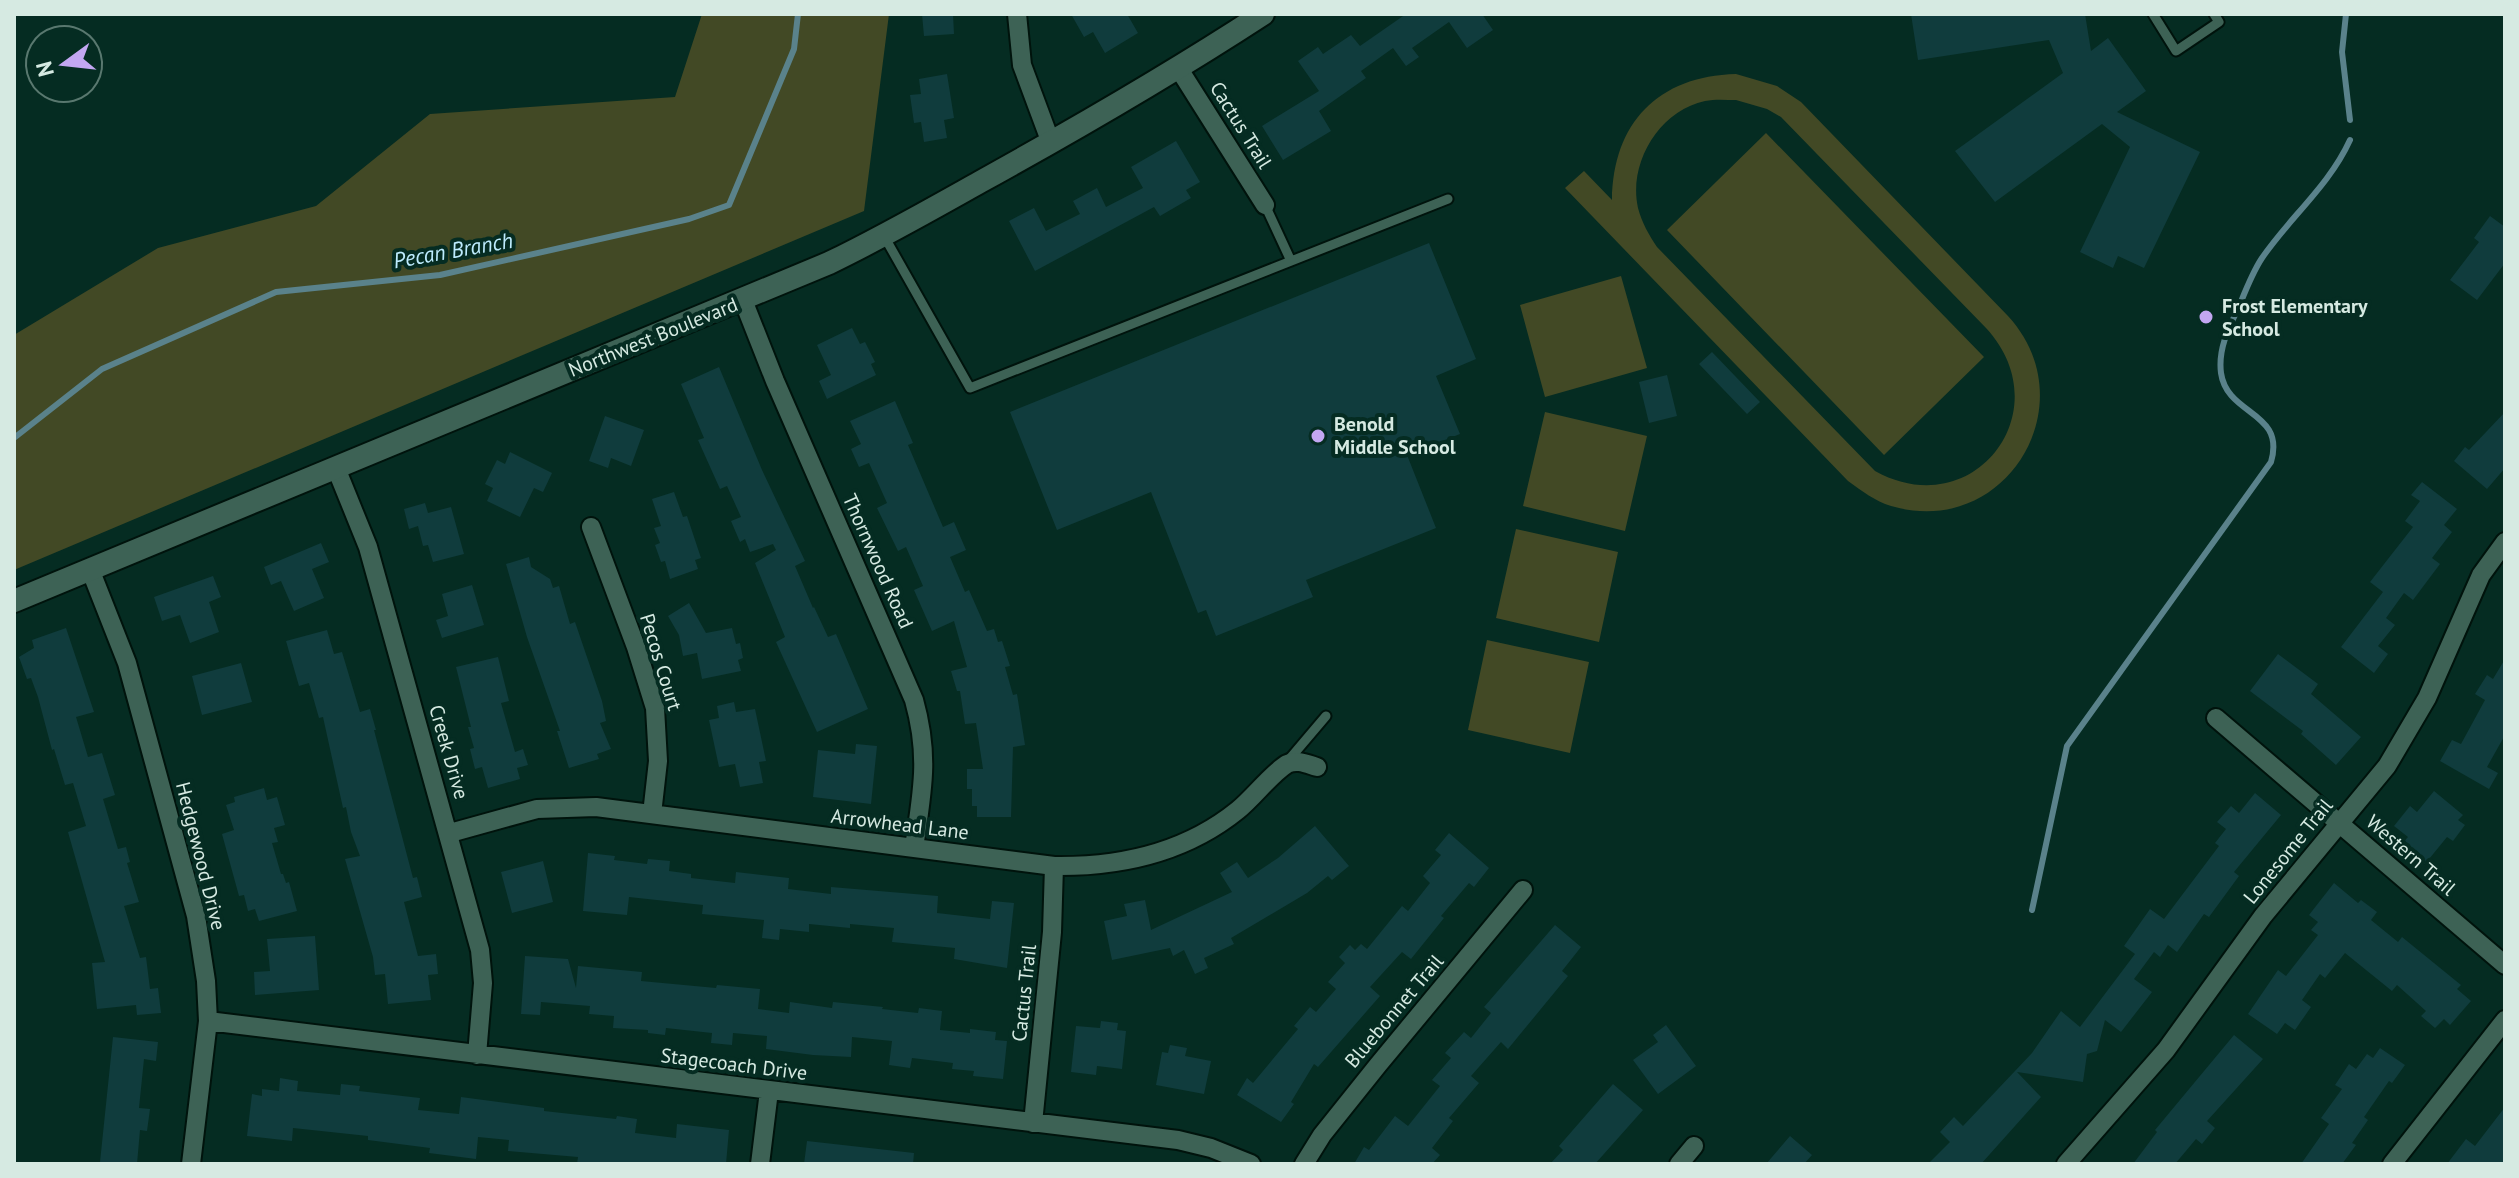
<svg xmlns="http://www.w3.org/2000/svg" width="2519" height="1178" font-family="'PT Sans',sans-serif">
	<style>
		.green { fill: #424925; fill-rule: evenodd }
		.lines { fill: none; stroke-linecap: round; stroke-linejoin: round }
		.stream { stroke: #5a828b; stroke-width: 6 }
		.building { fill: #103c3d }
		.service-casing { stroke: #00130c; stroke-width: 13 }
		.minor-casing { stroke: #00130c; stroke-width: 22 }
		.tertiary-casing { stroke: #00130c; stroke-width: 26 }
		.service { stroke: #3d6255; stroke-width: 9 }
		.minor { stroke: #3d6255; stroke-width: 18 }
		.tertiary { stroke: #3d6255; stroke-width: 22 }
		.poi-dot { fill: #c3a7f2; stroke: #052c22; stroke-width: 3 }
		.labels { text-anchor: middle; stroke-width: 8; stroke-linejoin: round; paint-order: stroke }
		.street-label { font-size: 20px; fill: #d6eae2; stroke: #052c22 }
		.poi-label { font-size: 20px; font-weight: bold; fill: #d6eae2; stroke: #052c22; text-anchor: start }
		.water-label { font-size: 22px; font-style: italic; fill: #beecfe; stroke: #052c22 }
	</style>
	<rect width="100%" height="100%" fill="#052c22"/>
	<!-- green -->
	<path class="green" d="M702,14H889L864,211L14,570V335L158,248L316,206L430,114L675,97Z
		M1736,74L1777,86L1801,102L2008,316C2088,403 2006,540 1891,506C1875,501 1862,491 1848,481L1565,188L1584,171L1612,200C1613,123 1658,76 1736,74ZM1736,100L1767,109L1781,117L1986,328C2062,410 1974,526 1875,471L1657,247C1649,235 1642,223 1638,208C1628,163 1659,111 1705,101C1715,99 1726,100 1736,100Z
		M1766,133L1984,357L1884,455L1667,230Z
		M1621,276L1647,368L1545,397L1520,305Z
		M1545,412L1647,436L1625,531L1523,506Z
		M1516,529L1618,552L1599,642L1496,618Z
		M1487,640L1589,662L1570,753L1468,730Z"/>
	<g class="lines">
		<!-- stream -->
		<path class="stream" d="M2346,14L2342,52L2350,120
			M14,438L102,369L276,292L440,275L689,219L729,205L794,49L798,14
			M2032,910L2067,746L2271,462C2286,411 2227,416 2221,373C2218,350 2228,329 2238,309C2245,292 2252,273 2262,258C2290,217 2329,186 2350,140"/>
	</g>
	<!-- building -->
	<path class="building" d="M922,14H953L954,34L924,36Z
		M1071,14H1127L1138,33L1105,53L1093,32L1084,37Z
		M1406,14H1482L1493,30L1467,48L1449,22L1412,48L1419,57L1406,66L1393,48L1361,71L1366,78L1319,111L1331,131L1283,160L1262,126L1319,91L1298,61L1318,47L1323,54L1351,35L1360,46Z
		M1911,14H2085L2091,51L2108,38L2146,91L2117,112L2200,152L2144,268L2118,256L2113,268L2080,252L2130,147L2102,124L1995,202L1955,151L2063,73L2049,40L1918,60Z
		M947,74L954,118L944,120L947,138L924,142L921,122L914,123L910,95L921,94L919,79Z
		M1176,141L1200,182L1186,190L1191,198L1160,216L1154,207L1035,271L1009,221L1034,208L1046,231L1080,214L1073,201L1097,188L1106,207L1143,188L1131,167Z
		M2490,216L2505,227V263L2477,300L2450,280L2479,242L2474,238Z
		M1429,243L1476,359L1436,376L1460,434L1407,455L1436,528L1306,580L1313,597L1216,636L1206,610L1198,613L1151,492L1057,530L1010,412Z
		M852,328L860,344L865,342L875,362L871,364L876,375L827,399L819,381L831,375L817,345Z
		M1712,352L1760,402L1747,414L1699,364Z
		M719,367L762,470L805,561L795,566L813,608L814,607L828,637L836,634L868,709L817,732L776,642L785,637L755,563L776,550L773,544L750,552L745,539L740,542L731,521L741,517L727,486L720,489L698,440L704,438L681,384Z
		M1667,375L1677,416L1649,423L1639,382Z
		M895,401L913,443L908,445L943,527L954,522L966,550L950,557L965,592L969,590L987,631L994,629L998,642L1002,641L1010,666L1005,667L1013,695L1017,694L1025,745L1013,747L1011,817H977V806H972V789H967V769H983L976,723L965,724L960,691H957L951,671L967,667L954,621L932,631L914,590L923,586L906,547L898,551L877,508L887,503L869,463L859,467L851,449L861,444L850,421Z
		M2505,412V468L2487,489L2454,461L2465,447L2469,450Z
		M605,416L644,430L631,466L611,458L608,468L589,461Z
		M510,452L552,473L543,492L534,488L520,517L487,501L493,488L485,484L497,460L505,464Z
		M2422,482L2457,509L2444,525L2452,532L2432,558L2440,564L2413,600L2404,593L2386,618L2395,625L2378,646L2388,654L2374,673L2341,647L2383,592L2370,582L2413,527L2405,521L2420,501L2411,495Z
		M674,492L683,517L687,516L701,558L695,560L698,569L670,579L665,561L661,562L655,545L660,543L654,528L661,526L652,499Z
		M425,503L428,513L451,507L464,554L433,562L428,545L423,546L418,526L409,529L404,509Z
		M321,543L329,562L312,569L324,598L294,611L281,581L271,585L264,567Z
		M529,557L531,567L550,579L553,588L559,586L570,624L575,622L602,701L606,721L600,723L611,749L597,754L599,759L569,768L557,731H560L527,637L506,564Z
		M213,576L221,597L209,602L219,632L190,643L180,615L162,621L154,597Z
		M472,585L484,625L442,638L436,620L448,616L442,594Z
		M689,603L706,633L732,628L736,644L740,643L743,658L738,660L741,671L702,679L697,653L683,656L679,635L668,616Z
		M66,628L94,712L76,717L88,757L102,753L115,795L103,799L118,849L126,847L130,862L127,863L139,902L124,906L140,958L146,957L150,989L158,988L161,1013L137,1015L136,1005L97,1009L92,963L105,962L68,832L86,826L73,783L65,785L54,749L52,750L38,697L31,678L27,679L19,657L34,648L32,640Z
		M327,630L334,654L342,652L360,712L370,709L376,730H374L413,878L417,877L422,897L404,902L418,956L436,954L438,974L428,975L431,1000L388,1004L385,974L375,975L373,957L345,859L360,856L351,832L346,807L343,808L323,717L319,718L309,683L299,686L286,641Z
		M2278,654L2318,684L2311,694L2361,737L2336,765L2301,734L2303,731L2250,691Z
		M498,657L509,701L501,703L515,752L523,749L528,765L517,768L520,779L488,788L482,767L475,769L470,749L474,748L468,727H471L456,667Z
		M2505,659V735L2487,767L2498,773L2489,789L2440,761L2452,740L2461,744L2485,700L2475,694L2487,675L2493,679Z
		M241,663L252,702L202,715L192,676Z
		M734,702L736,712L755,709L766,761L759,762L763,783L740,787L735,764L719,767L709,720L719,718L717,706Z
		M856,744L877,746L871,804L813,797L818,750L855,754Z
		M264,788L267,800L277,797L285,825L274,828L278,842L272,843L281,874H283L286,883L289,882L297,911L259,921L255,909L248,911L244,895L239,896L222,834L234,830L226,805L235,802L234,797Z
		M2434,791L2463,815L2458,820L2465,825L2453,841L2447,837L2425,864L2401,845L2408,837L2394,826L2410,806L2417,812Z
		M2255,793L2281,815L2234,872L2239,876L2209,917L2204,914L2177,952L2168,945L2160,957L2154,952L2134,979L2152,992L2121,1032L2105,1020L2097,1051L2087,1054L2083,1082L2017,1072L2041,1097L1981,1164H1928L1950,1142L1940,1132L1954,1117L1963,1126L2032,1053L2061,1011L2080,1027L2135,954L2124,946L2150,909L2164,919L2219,846L2215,843L2226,829L2217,822L2231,806L2239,813Z
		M1315,826L1349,866L1332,880L1328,876L1307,893L1231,938L1234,944L1204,958L1208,968L1195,974L1184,950L1173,956L1170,948L1112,960L1104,921L1127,916L1124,904L1145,900L1151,930L1232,892L1220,873L1237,862L1248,878L1278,858Z
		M1449,833L1489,868L1474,887L1469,883L1441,916L1444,918L1411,959L1402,952L1370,987L1380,996L1318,1067L1314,1064L1291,1102L1294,1104L1281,1122L1237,1095L1247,1078L1253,1083L1298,1029L1294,1026L1310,1007L1316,1012L1336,989L1328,982L1345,963L1339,957L1350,945L1355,950L1361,944L1367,949L1402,906L1408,911L1430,883L1423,876L1441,855L1435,850Z
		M588,853L615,856L614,860L647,864L648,859L670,861L669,871L691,874V878L735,883L736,872L789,878L788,889L831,894V887L938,896L937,913L990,919L992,901L1014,903L1007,968L954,959L955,948L892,942L894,928L850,924V928L809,924V932L780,929L779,940L762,938L764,920L702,914L703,905L629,897L627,915L583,911Z
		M543,861L553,902L512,913L501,872Z
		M2334,883L2358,903L2361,900L2377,912L2371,920L2398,942L2402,937L2461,985L2457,989L2471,1001L2450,1025L2444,1019L2435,1028L2421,1016L2426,1011L2397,985L2392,991L2345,953L2325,978L2320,974L2302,1000L2311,1007L2295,1030L2285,1023L2277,1034L2248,1014L2278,970L2286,976L2318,935L2311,930L2318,922L2309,915Z
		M1555,925L1581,947L1562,971L1568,976L1508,1049L1501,1042L1471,1076L1479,1083L1449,1118L1453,1121L1432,1148L1440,1155L1432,1164H1354L1364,1147L1369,1150L1395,1116L1408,1126L1440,1086L1432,1080L1451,1058L1445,1053L1464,1032L1471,1038L1491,1013L1484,1007Z
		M315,936L319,990L255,995L254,972L270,971L267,939Z
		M525,956L568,959L576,988L578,966L642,972L641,981L716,988L717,985L760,989L758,1009L789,1013L790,1002L832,1008L833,1002L883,1007L882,1009L918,1013L919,1008L942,1011L940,1030L970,1033V1029L996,1032L995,1040L1007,1041L1003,1079L973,1076L974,1071L952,1069L953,1063L912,1058L910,1068L889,1065L892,1041L852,1037L851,1057L813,1055L766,1049L767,1036L733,1033L732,1045L711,1043L712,1033L666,1028L665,1035L648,1033V1030L613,1028L614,1016L589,1014L590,1006L541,1002L540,1015L521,1014Z
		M1101,1021L1118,1023L1117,1030L1126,1031L1122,1069L1097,1066L1096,1075L1071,1072L1076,1026L1100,1028Z
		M1666,1025L1696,1066L1658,1094L1633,1060L1658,1042L1653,1035Z
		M2234,1035L2263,1059L2207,1121L2215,1128L2202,1144L2196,1139L2175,1164H2133L2157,1132L2155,1130Z
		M113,1037L158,1042L156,1061L144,1059L139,1108L150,1109L147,1131L140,1130L137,1164L100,1162Z
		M1170,1045L1187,1048L1185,1056L1211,1061L1204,1094L1156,1085L1162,1052L1168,1053Z
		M2380,1048L2405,1065L2392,1083L2389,1081L2364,1117L2368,1120L2352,1143L2356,1145L2342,1164H2301L2329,1124L2321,1118L2342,1089L2335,1085L2349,1064L2356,1069L2367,1054L2373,1058Z
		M280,1078L298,1081L297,1091L340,1095L341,1084L360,1086L359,1091L420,1098L418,1110L459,1114L461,1097L544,1108V1111L616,1119L617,1116L637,1119L635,1133L676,1138L677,1124L729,1130L726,1164L656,1162V1164H577L578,1157L508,1151L509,1140L478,1137L476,1159L429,1153L430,1148L368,1140V1136L293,1128L292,1141L247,1136L252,1094L262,1096V1089L279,1091Z
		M1613,1084L1643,1110L1595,1164H1550L1563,1150L1559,1146Z
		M2505,1107V1164H2447L2466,1139L2475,1146Z
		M1790,1136L1812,1155L1804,1164H1766Z
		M807,1141L914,1153L913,1164H804Z"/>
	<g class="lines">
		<!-- service casing -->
		<g class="service-casing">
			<path id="service" d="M2153,14L2176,51L2219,22L2214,14
				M1265,205L1291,261
				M884,236L970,388L1448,199
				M1287,762L1326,716"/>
		</g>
		<!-- minor casing -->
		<g class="minor-casing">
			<path id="minor" d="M1017,14L1022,65L1051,143
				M1179,69L1265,205
				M743,300L775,381L914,700C930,757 922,792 914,848
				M336,468L368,547L480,950L483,983L477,1055
				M591,527L636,647L655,708L658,761L652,814
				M90,569L127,663L196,916L206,981L208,1021L191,1164
				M2216,718L2505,965
				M450,833L537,809L596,807L1054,866C1121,867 1185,853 1238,810C1253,798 1272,773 1287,764C1297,759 1307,764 1317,767
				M208,1021L1178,1140L1211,1148L1251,1164
				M1033,1123L1052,932L1054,866
				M760,1164L769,1091
				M1304,1164L1322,1135L1378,1065L1523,890
				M1679,1164L1694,1146
				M2066,1164L2166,1050L2263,916L2387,766L2427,698L2481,575L2505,542
				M2392,1164L2505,1020"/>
		</g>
		<!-- tertiary casing -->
		<g class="tertiary-casing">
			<path id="tertiary" d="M14,601L829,263C881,238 930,210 980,182C1076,129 1171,74 1263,14"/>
		</g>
		<!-- service -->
		<use href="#service" class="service"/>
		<!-- minor -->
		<use href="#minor" class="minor"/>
		<!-- tertiary -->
		<use href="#tertiary" class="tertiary"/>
	</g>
	<!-- markers -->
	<g class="poi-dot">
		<circle cx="2206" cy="317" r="8"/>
		<circle cx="1318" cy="436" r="8"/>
	</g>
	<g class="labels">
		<!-- street labels -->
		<g class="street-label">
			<text transform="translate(1241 125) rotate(58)" y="7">Cactus Trail</text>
			<text transform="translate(653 337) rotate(-22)" y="7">Northwest Boulevard</text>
			<text transform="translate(878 561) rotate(66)" y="7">Thornwood Road</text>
			<text transform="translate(661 662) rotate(73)" y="7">Pecos Court</text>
			<text transform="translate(449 752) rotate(74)" y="7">Creek Drive</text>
			<text transform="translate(900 824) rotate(7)" y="7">Arrowhead Lane</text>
			<text transform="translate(2288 851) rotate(-51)" y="7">Lonesome Trail</text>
			<text transform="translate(2411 855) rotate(41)" y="7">Western Trail</text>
			<text transform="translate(201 856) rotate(76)" y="7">Hedgewood Drive</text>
			<text transform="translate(1024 993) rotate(-84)" y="7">Cactus Trail</text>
			<text transform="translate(1394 1011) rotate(-50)" y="7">Bluebonnet Trail</text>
			<text transform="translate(734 1064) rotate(7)" y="7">Stagecoach Drive</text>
		</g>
		<!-- poi labels -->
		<g class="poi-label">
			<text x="2222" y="313">Frost Elementary<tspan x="2222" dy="23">School</tspan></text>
			<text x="1334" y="431">Benold<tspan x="1334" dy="23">Middle School</tspan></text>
		</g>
		<!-- water labels -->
		<g class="water-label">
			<text transform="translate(453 250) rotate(-10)" y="8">Pecan Branch</text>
		</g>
	</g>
	<!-- border -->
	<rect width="2519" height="1178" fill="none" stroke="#d6eae2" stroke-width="32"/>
	<!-- north arrow -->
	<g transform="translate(64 64) rotate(255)"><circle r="38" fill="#052c22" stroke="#59786f" stroke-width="2"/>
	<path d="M0-6L14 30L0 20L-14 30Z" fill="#c3a7f2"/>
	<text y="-12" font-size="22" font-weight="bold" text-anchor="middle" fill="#d6eae2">N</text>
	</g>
</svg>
